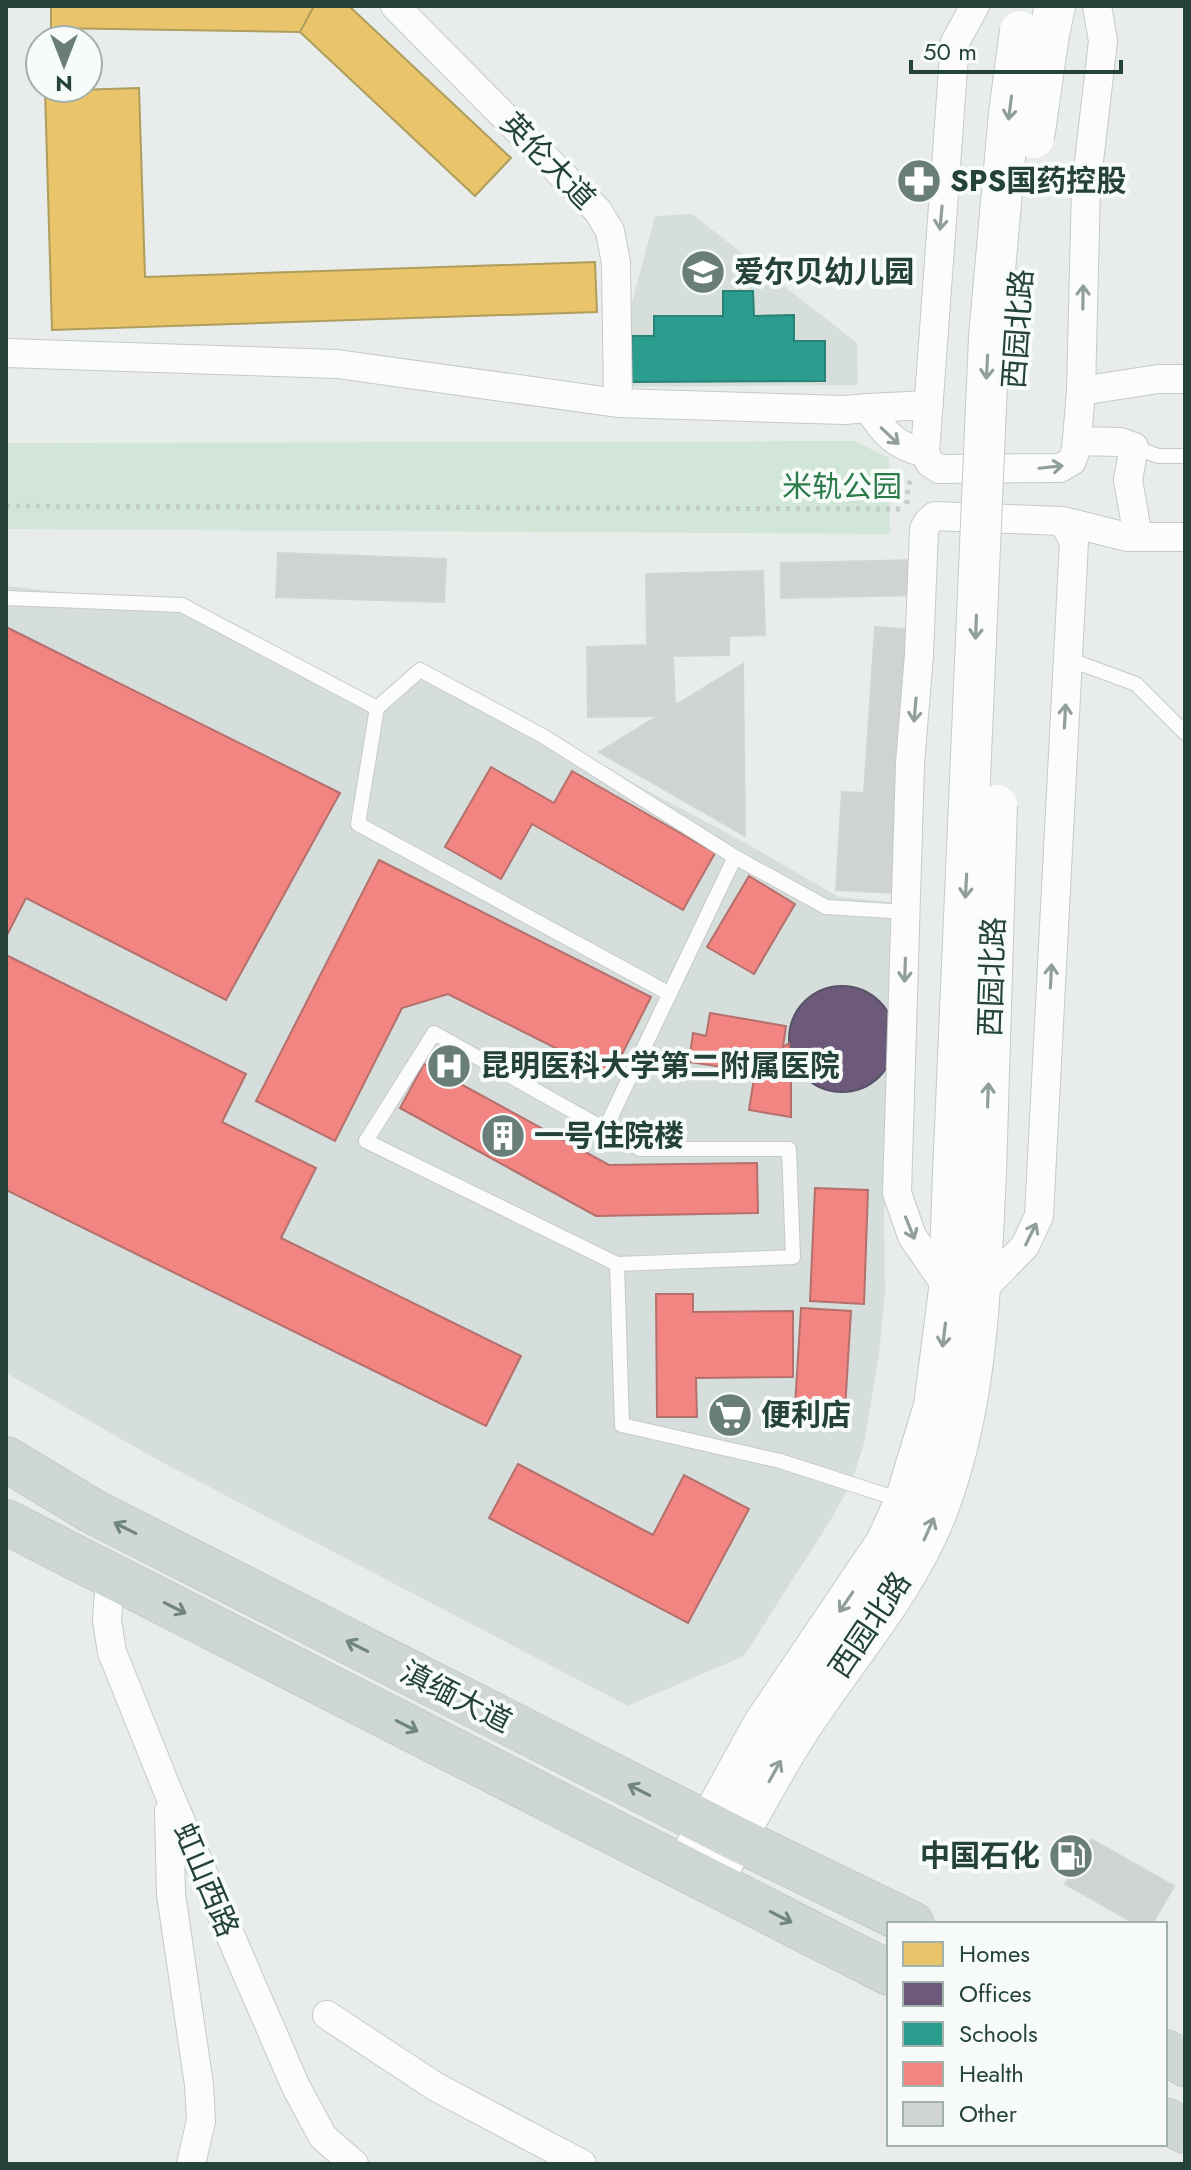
<svg xmlns="http://www.w3.org/2000/svg" width="1191" height="2170" font-family="Jost,'Noto Sans SC',sans-serif">
	<style>
		.built { fill: #d6dedb }
		.green { fill: #d1e6d8 }
		.homes { fill: #e9c46a; stroke: #ae9d5c; stroke-width: 2 }
		.offices { fill: #6d597a; stroke: #575267; stroke-width: 2 }
		.schools { fill: #2a9d8f; stroke: #288276; stroke-width: 2 }
		.health { fill: #f28482; stroke: #b4706c; stroke-width: 2 }
		.building { fill: #cfd4d2; stroke: #d1d6d4; stroke-width: 2 }
		.lines { fill: none; stroke-linecap: round; stroke-linejoin: round }
		.service-casing { stroke: #c5cac8; stroke-width: 16 }
		.minor-casing { stroke: #c5cac8; stroke-width: 30 }
		.secondary-casing { stroke: #c3cbc8; stroke-width: 42 }
		.primary-casing { stroke: #c3ccc9; stroke-width: 46 }
		.path { stroke: #c3ccca; stroke-width: 5; stroke-dasharray: 4 6; stroke-linecap: butt }
		.service { stroke: #fcfcfc; stroke-width: 14 }
		.minor { stroke: #fcfcfc; stroke-width: 28 }
		.secondary { stroke: #fcfcfc; stroke-width: 40 }
		.primary { stroke: #cfd7d5; stroke-width: 44 }
		.secondary-bridge-casing { stroke: #c3cbc8; stroke-width: 42; stroke-linecap: butt }
		.secondary-bridge { stroke: #fcfcfc; stroke-width: 40 }
		.oneway { stroke: #909f9b }
		.oneway2 { stroke: #718580 }
		.labels { text-anchor: middle; stroke-width: 8; stroke-linejoin: round; paint-order: stroke }
		.street-label { font-size: 30px; fill: #24423a; stroke: #f7fbf9 }
		.poi-label { font-size: 30px; font-weight: bold; fill: #24423a; stroke: #f7fbf9; text-anchor: start }
		.park-label { font-size: 30px; fill: #2d7a4b; stroke: #f7fbf9 }
	</style>
	<rect width="100%" height="100%" fill="#e8edeb"/>
	<!-- built -->
	<path class="built" d="M692,214L857,343L858,385L624,387L625,329L655,216Z
		M6,586L182,605L377,708L420,670L742,841L839,897L901,903L884,1218L885,1292L879,1355L864,1444L851,1484L830,1521L744,1656L628,1706L154,1458L6,1373Z"/>
	<!-- green -->
	<path class="green" d="M854,441L889,458L890,534L6,529V443Z"/>
	<!-- homes -->
	<path class="homes" d="M51,6H314L300,32L51,28Z
		M314,6H349L511,158L475,196L300,32Z
		M139,88L145,277L595,262L597,312L52,330L45,91Z"/>
	<!-- offices -->
	<path class="offices" d="M789 1039a53 53 0 1 1 106 0a53 53 0 1 1-106 0Z"/>
	<!-- schools -->
	<path class="schools" d="M723,291H753L754,316L794,315V341H825V381L632,382V336H654V316H723Z"/>
	<!-- health -->
	<path class="health" d="M6,627L340,793L226,1000L26,898L6,937Z
		M491,767L554,803L572,771L715,853L683,910L532,824L501,879L445,847Z
		M379,860L651,997L611,1076L448,994L402,1008L335,1141L256,1101Z
		M749,876L795,904L754,974L707,947Z
		M6,955L246,1074L222,1122L316,1168L281,1238L521,1356L486,1426L6,1190Z
		M710,1013L786,1026L783,1047L789,1043L791,1061V1117L749,1110L755,1072L689,1062L693,1033L706,1036Z
		M424,1064L609,1165L757,1163L758,1213L596,1216L400,1108Z
		M815,1188L868,1190L864,1304L810,1301Z
		M656,1294H693V1312L793,1311V1377L696,1378L697,1417H657Z
		M801,1308L851,1311L844,1426L794,1423Z
		M518,1464L653,1535L684,1475L749,1509L688,1623L489,1518Z"/>
	<!-- building -->
	<path class="building" d="M278,553L446,559L444,602L276,597Z
		M918,560L919,595L781,598V563Z
		M763,571L765,635L729,636V655L673,656L675,705L659,716L588,717L587,647L647,645L646,574Z
		M875,627L915,630L897,893L836,890L842,792L864,793Z
		M743,664L745,836L599,752Z
		M1091,1839L1174,1886L1152,1924H1136L1065,1884Z"/>
	<g class="lines">
		<!-- service casing -->
		<g class="service-casing">
			<path id="service" d="M1134,447L1158,456H1185
				M6,598L182,605L377,708
				M1068,659L1136,684L1185,733
				M670,994L358,824L377,708L420,670L543,736L735,857
				M605,1129L735,857L826,907L907,912
				M617,1264L793,1257L789,1149H640L434,1033L366,1141L617,1264L622,1425L780,1461L901,1500"/>
		</g>
		<!-- minor casing -->
		<g class="minor-casing">
			<path id="minor" d="M395,6L598,211L610,231L616,263L618,403
				M975,6L955,42L925,453L930,463L939,469L1060,468L1072,461L1076,450L1081,391L1086,187L1103,41L1097,6
				M6,353L337,364L618,403L844,410L868,408
				M1081,391L1158,379H1185
				M1077,441L1120,442L1134,447L1128,480L1138,537
				M925,453C895,446 885,434 868,408L929,405
				M949,1290L912,1236L897,1193L910,764L919,655L924,529L928,522L935,516L984,518L1063,521L1127,537H1185
				M980,1292L1025,1246L1039,1216L1074,542L1063,521
				M110,1575L107,1621L112,1652L169,1794L296,2087L323,2137L354,2164
				M169,1811L171,1894L199,2085L201,2121L191,2164
				M327,2015L436,2087L582,2164"/>
		</g>
		<!-- secondary casing -->
		<g class="secondary-casing">
			<path id="secondary" d="M1049,34L1055,6
				M685,1867L763,1725L886,1543L905,1501L934,1406L949,1290L953,1174
				M712,1881C740,1834 764,1785 793,1739C839,1665 904,1595 936,1514C979,1404 980,1289 986,1173"/>
		</g>
		<!-- primary casing -->
		<g class="primary-casing">
			<path id="primary" d="M6,1459L92,1511L737,1839L912,1924
				M6,1522L889,1973
				M1165,2052L1185,2064
				M1165,2120L1185,2131"/>
		</g>
		<!-- path -->
		<path class="path" d="M907,504L908,485L912,479
			M6,506L905,509"/>
		<!-- service -->
		<use href="#service" class="service"/>
		<!-- minor -->
		<use href="#minor" class="minor"/>
		<!-- secondary -->
		<use href="#secondary" class="secondary"/>
		<!-- primary -->
		<use href="#primary" class="primary"/>
		<!-- secondary-bridge casing -->
		<g class="secondary-bridge-casing">
			<path id="secondary-bridge" d="M1034,138L1049,34
				M986,1173L997,805
				M953,1174L989,337L1009,113L1020,31"/>
		</g>
		<!-- secondary-bridge -->
		<use href="#secondary-bridge" class="secondary-bridge"/>
	</g>
	<!-- one-way arrows -->
	<defs><path id="oneway-shaft" d="M-6 0H5M1.5-3L5.5 0L1.5 3" fill="none" stroke-width="1.6" stroke-linecap="round" stroke-linejoin="round" transform="scale(2)"/></defs>
	<g class="oneway">
		<use href="#oneway-shaft" transform="translate(1010 108) rotate(97)"/>
		<use href="#oneway-shaft" transform="translate(941 218) rotate(95)"/>
		<use href="#oneway-shaft" transform="translate(1083 297) rotate(-89)"/>
		<use href="#oneway-shaft" transform="translate(987 367) rotate(93)"/>
		<use href="#oneway-shaft" transform="translate(890 436) rotate(43)"/>
		<use href="#oneway-shaft" transform="translate(1051 467) rotate(-6)"/>
		<use href="#oneway-shaft" transform="translate(976 627) rotate(92)"/>
		<use href="#oneway-shaft" transform="translate(915 710) rotate(95)"/>
		<use href="#oneway-shaft" transform="translate(1065 716) rotate(-87)"/>
		<use href="#oneway-shaft" transform="translate(966 886) rotate(93)"/>
		<use href="#oneway-shaft" transform="translate(905 970) rotate(92)"/>
		<use href="#oneway-shaft" transform="translate(1051 976) rotate(-87)"/>
		<use href="#oneway-shaft" transform="translate(988 1095) rotate(-88)"/>
		<use href="#oneway-shaft" transform="translate(910 1228) rotate(68)"/>
		<use href="#oneway-shaft" transform="translate(1031 1234) rotate(-64)"/>
		<use href="#oneway-shaft" transform="translate(944 1335) rotate(97)"/>
		<use href="#oneway-shaft" transform="translate(929 1529) rotate(-66)"/>
		<use href="#oneway-shaft" transform="translate(846 1602) rotate(124)"/>
		<use href="#oneway-shaft" transform="translate(775 1771) rotate(-61)"/>
	</g>
	<g class="oneway2">
		<use href="#oneway-shaft" transform="translate(125 1528) rotate(-153)"/>
		<use href="#oneway-shaft" transform="translate(175 1608) rotate(27)"/>
		<use href="#oneway-shaft" transform="translate(357 1646) rotate(-153)"/>
		<use href="#oneway-shaft" transform="translate(407 1726) rotate(27)"/>
		<use href="#oneway-shaft" transform="translate(639 1790) rotate(-153)"/>
		<use href="#oneway-shaft" transform="translate(781 1917) rotate(27)"/>
	</g>
	<!-- icons -->
	<defs>
		<g id="pharmacy-disc" transform="scale(2.3)"><circle r="9.5" fill="#697e78" stroke="#f7fbf9"/><path d="M-2-6h4v4h4v4h-4v4h-4v-4h-4v-4h4Z" fill="#fff"/></g>
		<g id="school-disc" transform="scale(2.3)"><circle r="9.5" fill="#697e78" stroke="#f7fbf9"/><path d="M0-5L7-2L0 1L-7-2ZM-4 1L0 2.5L4 1V4Q0 6-4 4Z" fill="#fff"/></g>
		<g id="hospital-disc" transform="scale(2.3)"><circle r="9.5" fill="#697e78" stroke="#f7fbf9"/><path d="M-5-5h3v3.5h4V-5h3V5h-3V1.5h-4V5h-3Z" fill="#fff"/></g>
		<g id="building-disc" transform="scale(2.3)"><circle r="9.5" fill="#697e78" stroke="#f7fbf9"/><path d="M-4-6H4V6H1V3H-1V6H-4ZM-2.5-4.3h1.7v1.8h-1.7ZM.8-4.3h1.7v1.8H.8ZM-2.5-1h1.7V.8h-1.7ZM.8-1h1.7V.8H.8Z" fill="#fff"/></g>
		<g id="supermarket-disc" transform="scale(2.3)"><circle r="9.5" fill="#697e78" stroke="#f7fbf9"/><path d="M-6-5.5h2.5l.6 2H6L4.5 2H-2.5L-4.4-4H-6ZM-1.5 3.2a1.3 1.3 0 1 0 .1 0ZM3 3.2a1.3 1.3 0 1 0 .1 0Z" fill="#fff"/></g>
		<g id="fuel-disc" transform="scale(2.3)"><circle r="9.5" fill="#697e78" stroke="#f7fbf9"/><path d="M-5.5-6h7V0h2V4h1.3V-2.5L3-4.5l.8-.8L6-3V5H2.5V1h-1V6h-7ZM-4.2-4.7v3.2H.2V-4.7Z" fill="#fff"/></g>
	</defs>
	<g fill-rule="evenodd">
		<use href="#pharmacy-disc" x="919" y="181"/>
		<use href="#school-disc" x="703" y="272"/>
		<use href="#hospital-disc" x="449" y="1066"/>
		<use href="#building-disc" x="503" y="1136"/>
		<use href="#supermarket-disc" x="730" y="1415"/>
		<use href="#fuel-disc" x="1071" y="1856"/>
	</g>
	<g class="labels">
		<!-- street labels -->
		<g class="street-label">
			<text transform="translate(548 161) rotate(46)" y="10">英伦大道</text>
			<text transform="translate(1018 329) rotate(-86)" y="10">西园北路</text>
			<text transform="translate(992 977) rotate(-88)" y="10">西园北路</text>
			<text transform="translate(870 1625) rotate(-56)" y="10">西园北路</text>
			<text transform="translate(456 1697) rotate(27)" y="10">滇缅大道</text>
			<text transform="translate(206 1880) rotate(67)" y="10">虹山西路</text>
		</g>
		<!-- poi labels -->
		<g class="poi-label">
			<text x="950" y="191">SPS国药控股</text>
			<text x="734" y="282">爱尔贝幼儿园</text>
			<text x="480" y="1076">昆明医科大学第二附属医院</text>
			<text x="534" y="1146">一号住院楼</text>
			<text x="761" y="1425">便利店</text>
			<text x="1040" y="1866" text-anchor="end">中国石化</text>
		</g>
		<!-- park labels -->
		<g class="park-label">
			<text x="842" y="497">米轨公园</text>
		</g>
	</g>
	<!-- border -->
	<rect width="1191" height="2170" fill="none" stroke="#24423a" stroke-width="16"/>
	<!-- legend -->
	<rect x="887" y="1922" width="280" height="224" fill="#f7fbf9" stroke="#a3b1ad" stroke-width="2"/>
	<rect x="903" y="1942" width="40" height="24" fill="#e9c46a" stroke="#a3b1ad" stroke-width="2"/>
	<text x="959" y="1962" font-size="24" fill="#24423a">Homes</text>
	<rect x="903" y="1982" width="40" height="24" fill="#6d597a" stroke="#a3b1ad" stroke-width="2"/>
	<text x="959" y="2002" font-size="24" fill="#24423a">Offices</text>
	<rect x="903" y="2022" width="40" height="24" fill="#2a9d8f" stroke="#a3b1ad" stroke-width="2"/>
	<text x="959" y="2042" font-size="24" fill="#24423a">Schools</text>
	<rect x="903" y="2062" width="40" height="24" fill="#f28482" stroke="#a3b1ad" stroke-width="2"/>
	<text x="959" y="2082" font-size="24" fill="#24423a">Health</text>
	<rect x="903" y="2102" width="40" height="24" fill="#cfd4d2" stroke="#a3b1ad" stroke-width="2"/>
	<text x="959" y="2122" font-size="24" fill="#24423a">Other</text>
	<!-- north arrow -->
	<g transform="translate(64 64) rotate(180)"><circle r="38" fill="#f7fbf9" stroke="#a3b1ad" stroke-width="2"/>
	<path d="M0-6L14 30L0 20L-14 30Z" fill="#697e78"/>
	<text y="-12" font-size="22" font-weight="bold" text-anchor="middle" fill="#24423a">N</text>
	</g>
	<!-- scale -->
	<path d="M911 60v12h210v-12" fill="none" stroke="#24423a" stroke-width="4"/>
	<text x="923" y="60" font-size="24" fill="#24423a" stroke="#f7fbf9" stroke-width="6" paint-order="stroke">50 m</text>
</svg>
